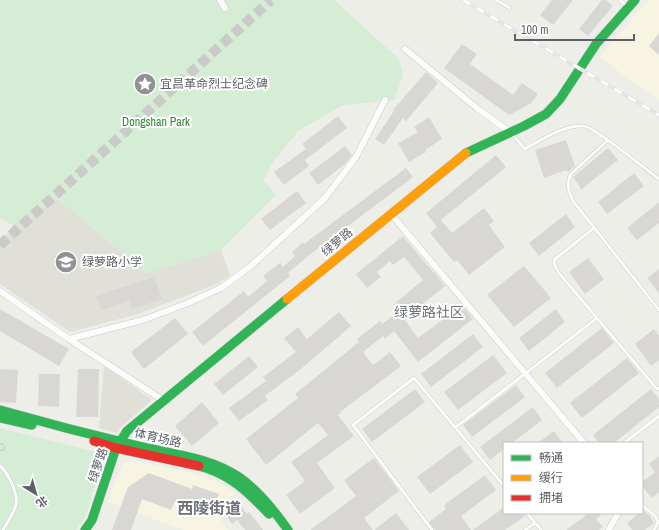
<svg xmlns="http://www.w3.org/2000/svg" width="659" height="530" font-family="'Archivo Narrow','Noto Sans SC',sans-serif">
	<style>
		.commercial { fill: #f7f5e2 }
		.education { fill: #e1e0d8 }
		.green { fill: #d5ecd5 }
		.building { fill: #d8d7d4 }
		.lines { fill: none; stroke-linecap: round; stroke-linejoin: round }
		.primary-tunnel { stroke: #cacbc8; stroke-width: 10; stroke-dasharray: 10 5; stroke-linecap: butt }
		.lane-casing { stroke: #cacbc9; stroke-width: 4 }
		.street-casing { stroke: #cacbc9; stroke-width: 7 }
		.fast-casing { stroke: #cacbcb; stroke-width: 10 }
		.slow-casing { stroke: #cacbcb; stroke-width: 10 }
		.jam-casing { stroke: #cacbcb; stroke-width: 10 }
		.path { stroke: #cbd0cd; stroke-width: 1.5; stroke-dasharray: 4 2; stroke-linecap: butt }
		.lane { stroke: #fcfcfc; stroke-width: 3 }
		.street { stroke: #fcfcfc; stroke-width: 6 }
		.fast { stroke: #30b455; stroke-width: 9 }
		.slow { stroke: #ff9f0a; stroke-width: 9 }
		.jam { stroke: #e5322d; stroke-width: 9 }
		.rail-casing { stroke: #e4e5e4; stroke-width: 4 }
		.rail { stroke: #fff; stroke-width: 2.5; stroke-dasharray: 8; stroke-linecap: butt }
		.labels { text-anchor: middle; stroke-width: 4; stroke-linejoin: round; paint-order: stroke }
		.poi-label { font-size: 12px; fill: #5d6167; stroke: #fff; text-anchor: start }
		.park-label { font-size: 12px; fill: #2e8639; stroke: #fff }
		.street-label { font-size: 12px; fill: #5d6167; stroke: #fff }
		.quarter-label { font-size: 14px; fill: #6e7379; stroke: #fff }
		.district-label { font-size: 16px; font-weight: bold; fill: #6e7379; stroke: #fff }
	</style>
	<rect width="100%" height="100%" fill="#eeeee9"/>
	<!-- commercial -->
	<path class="commercial" d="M649,0H659V100L599,57Z
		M125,459L192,473L219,483L236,493L214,510L228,530H184L108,502Z"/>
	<!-- education -->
	<path class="education" d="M58,199L146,273L221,250L230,275L217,284L135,315L70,332L0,284V244L13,225Z
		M104,366L152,400L119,429L117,433L99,428Z"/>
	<!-- green -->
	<path class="green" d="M0,0H334L399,59L403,75L394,100L343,105L298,131L275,159L263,180L276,195L221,250L146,273L58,199L13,225L0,218Z
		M0,428L104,454L85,518L76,530H0Z"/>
	<!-- building -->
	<path class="building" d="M552,0H573L553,25L540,15Z
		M602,0H606L613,6L588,36L579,29Z
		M659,33V55L649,46Z
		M462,44L477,54L470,64L513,95L522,83L538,94L530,104L509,115L444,68Z
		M426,72L438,83L406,121L403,118L384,145L375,139L394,111L393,110Z
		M338,116L347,128L305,160L309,166L284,185L274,172L306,149L302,144Z
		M429,117L442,139L425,150L426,152L409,162L398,143L418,132L414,127Z
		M566,140L575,166L568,172L566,170L544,178L535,150Z
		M345,146L352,155L345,164L318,185L309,173Z
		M608,148L618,160L583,188L582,190L573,177Z
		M496,155L506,167L441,220L452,233L484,208L494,221L489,225L505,247L469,275L457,260L454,262L430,233L437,227L426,213Z
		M406,168L413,177L312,253L288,273L290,276L203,346L192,332L244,291L248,297L267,281L263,276L280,263L283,267L295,256L292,252L303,242L304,244Z
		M634,173L644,186L607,214L598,202Z
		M297,191L306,203L270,230L261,219Z
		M659,202V223L637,240L627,228Z
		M566,214L575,227L539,256L529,243Z
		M403,236L433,272H434L445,286L404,319L418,338L462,305L473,319L418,362L394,331L385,339L383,336L363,352L373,365L390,352L401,366L340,412L341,413L338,415L354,436L317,463L335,488L300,514L286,495L305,481L291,462L328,435L318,423L266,465L246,439L298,398L295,394L359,342L357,339L380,321L382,324L399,311L394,304L423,280L404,257L393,265L390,261L377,272L381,277L367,288L356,274Z
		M588,258L604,279L585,294L569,272Z
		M524,266L551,298L514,327L487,295Z
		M659,269V293L647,278Z
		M154,277L162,299L132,309L129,301L101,310L96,296Z
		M0,309L69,349L59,366L0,331Z
		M556,309L565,322L529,351L519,338Z
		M339,312L351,326L302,368L265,396L268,400L239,421L229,408L266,381L263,377L296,352L284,338L298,327L307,339Z
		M175,318L188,334L144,369L131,352Z
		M602,328L614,343L557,388L545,373Z
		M654,329L659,336V360L651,366L635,344Z
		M473,334L483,347L431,387L421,374Z
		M493,355L507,373L458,410L444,392Z
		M249,356L258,367L223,395L214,384Z
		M627,358L639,373L582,418L570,403Z
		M0,369L18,370L16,403L0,402Z
		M78,369H99L98,417H76Z
		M39,374H60L59,407L38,406Z
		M516,385L525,397L472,437L463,425Z
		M415,389L425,402L372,442L362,429Z
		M651,389L659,399V407L614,443H599L593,435Z
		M202,402L219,423L192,446L175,426Z
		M533,407L542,420L512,443H504V449L490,460L480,447Z
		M554,431L563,443H538Z
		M460,445L473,462L430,494L417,477Z
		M659,456V492L652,498L642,486V482L655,472L649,464Z
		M374,458L399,491L364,518L373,530H310L356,496L344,480Z
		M149,473L192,489L193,485L219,494L211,515L175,501L171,510L142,499L131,530H112L128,487Z
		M485,475L496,490L461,516L471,530H435L429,522L446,509L444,505Z
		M235,499L247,514L249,512L263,530H245L237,520L232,524L222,510Z
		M504,507V513H524L525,516L505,530H473Z
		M643,510L650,516L654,523L645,530H632L627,523L639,513H642Z
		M396,513L409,530H374Z
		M589,513H603L596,519L603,527L599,530H566Z"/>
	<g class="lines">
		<!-- primary-tunnel -->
		<path class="primary-tunnel" d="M0,245L271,0"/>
		<!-- lane casing -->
		<g class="lane-casing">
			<path id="lane" d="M496,0L510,8
				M620,0L627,6
				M511,133L525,149C543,139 563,125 584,126C593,126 648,171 659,179
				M608,140L570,175C567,185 568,191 573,201L659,310
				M594,228L555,259L554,263L558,272L657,389L659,388
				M456,427L597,318
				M624,443L659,416
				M0,466C8,472 18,494 16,504C15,511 7,523 3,530
				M642,505L655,516L658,522L654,530
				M527,513L541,530
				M432,530L353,425L414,378L504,486
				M525,530L535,523"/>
		</g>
		<!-- street casing -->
		<g class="street-casing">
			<path id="street" d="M220,0L225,8
				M405,49L478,109L510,132
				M391,214L584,443
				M0,291L69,339L164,401
				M69,339L143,320L188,303L221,288L251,266L325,198L356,157L385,100
				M609,530L618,513"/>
		</g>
		<!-- fast casing -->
		<g class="fast-casing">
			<path id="fast" d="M466,153L524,126L546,114L560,99L596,44L635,0
				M0,410C46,423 92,435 138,446C172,454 209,457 239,477C259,491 274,510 288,530
				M0,418L32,425
				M199,466C230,474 248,492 269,514
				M85,530L92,520L116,448L127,431L287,299"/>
		</g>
		<!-- slow casing -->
		<g class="slow-casing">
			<path id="slow" d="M287,299L466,153"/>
		</g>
		<!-- jam casing -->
		<g class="jam-casing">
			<path id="jam" d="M94,441L116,448L199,466"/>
		</g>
		<!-- path -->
		<path class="path" d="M0,444L5,445L4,451L0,450"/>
		<!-- lane -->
		<use href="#lane" class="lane"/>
		<!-- street -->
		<use href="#street" class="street"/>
		<!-- fast -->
		<use href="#fast" class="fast"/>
		<!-- slow -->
		<use href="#slow" class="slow"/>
		<!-- jam -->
		<use href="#jam" class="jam"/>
		<!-- rail casing -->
		<g class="rail-casing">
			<path id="rail" d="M463,0L659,115"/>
		</g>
		<!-- rail -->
		<use href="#rail" class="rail"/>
	</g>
	<!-- icons -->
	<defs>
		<g id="sight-disc" transform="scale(1.15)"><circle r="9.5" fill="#909294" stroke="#fff"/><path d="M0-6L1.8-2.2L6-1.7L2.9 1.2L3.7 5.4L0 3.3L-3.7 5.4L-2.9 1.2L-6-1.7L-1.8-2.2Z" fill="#fff"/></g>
		<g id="school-disc" transform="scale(1.15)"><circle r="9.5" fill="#909294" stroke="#fff"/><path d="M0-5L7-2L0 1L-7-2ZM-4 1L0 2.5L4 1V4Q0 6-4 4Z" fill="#fff"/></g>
	</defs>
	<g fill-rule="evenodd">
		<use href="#sight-disc" x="145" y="84"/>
		<use href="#school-disc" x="66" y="262"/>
	</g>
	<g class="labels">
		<!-- poi labels -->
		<g class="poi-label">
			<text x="160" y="88">宜昌革命烈士纪念碑</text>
			<text x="82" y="266">绿萝路小学</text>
		</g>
		<!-- park labels -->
		<g class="park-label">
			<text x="156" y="126">Dongshan Park</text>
		</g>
		<!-- street labels -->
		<g class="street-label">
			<text transform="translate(337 242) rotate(-40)" y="4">绿萝路</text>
			<text transform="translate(158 438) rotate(13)" y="4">体育场路</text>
			<text transform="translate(98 465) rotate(-71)" y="4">绿萝路</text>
		</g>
		<!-- quarter labels -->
		<g class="quarter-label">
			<text x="429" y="317">绿萝路社区</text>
		</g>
		<!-- district labels -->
		<g class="district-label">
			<text x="209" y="514">西陵街道</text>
		</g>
	</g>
	<!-- legend -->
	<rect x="503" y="442" width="140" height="72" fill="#ffffff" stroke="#bec0c2"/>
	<rect x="511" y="455" width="20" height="6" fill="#30b455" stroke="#bec0c2"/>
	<text x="539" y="462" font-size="12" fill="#5d6167">畅通</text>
	<rect x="511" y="475" width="20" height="6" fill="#ff9f0a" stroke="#bec0c2"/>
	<text x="539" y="482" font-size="12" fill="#5d6167">缓行</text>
	<rect x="511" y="495" width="20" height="6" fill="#e5322d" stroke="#bec0c2"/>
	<text x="539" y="502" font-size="12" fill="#5d6167">拥堵</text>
	<!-- north arrow -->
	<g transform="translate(36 494) rotate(143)" stroke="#ffffff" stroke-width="3" paint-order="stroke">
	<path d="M0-3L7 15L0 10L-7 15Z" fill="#5d6167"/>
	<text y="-6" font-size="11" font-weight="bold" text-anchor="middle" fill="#5d6167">北</text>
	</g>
	<!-- scale -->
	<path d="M515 34v6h119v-6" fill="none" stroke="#5d6167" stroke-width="2"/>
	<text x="521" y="34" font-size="12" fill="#5d6167" stroke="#ffffff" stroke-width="3" paint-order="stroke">100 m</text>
</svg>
